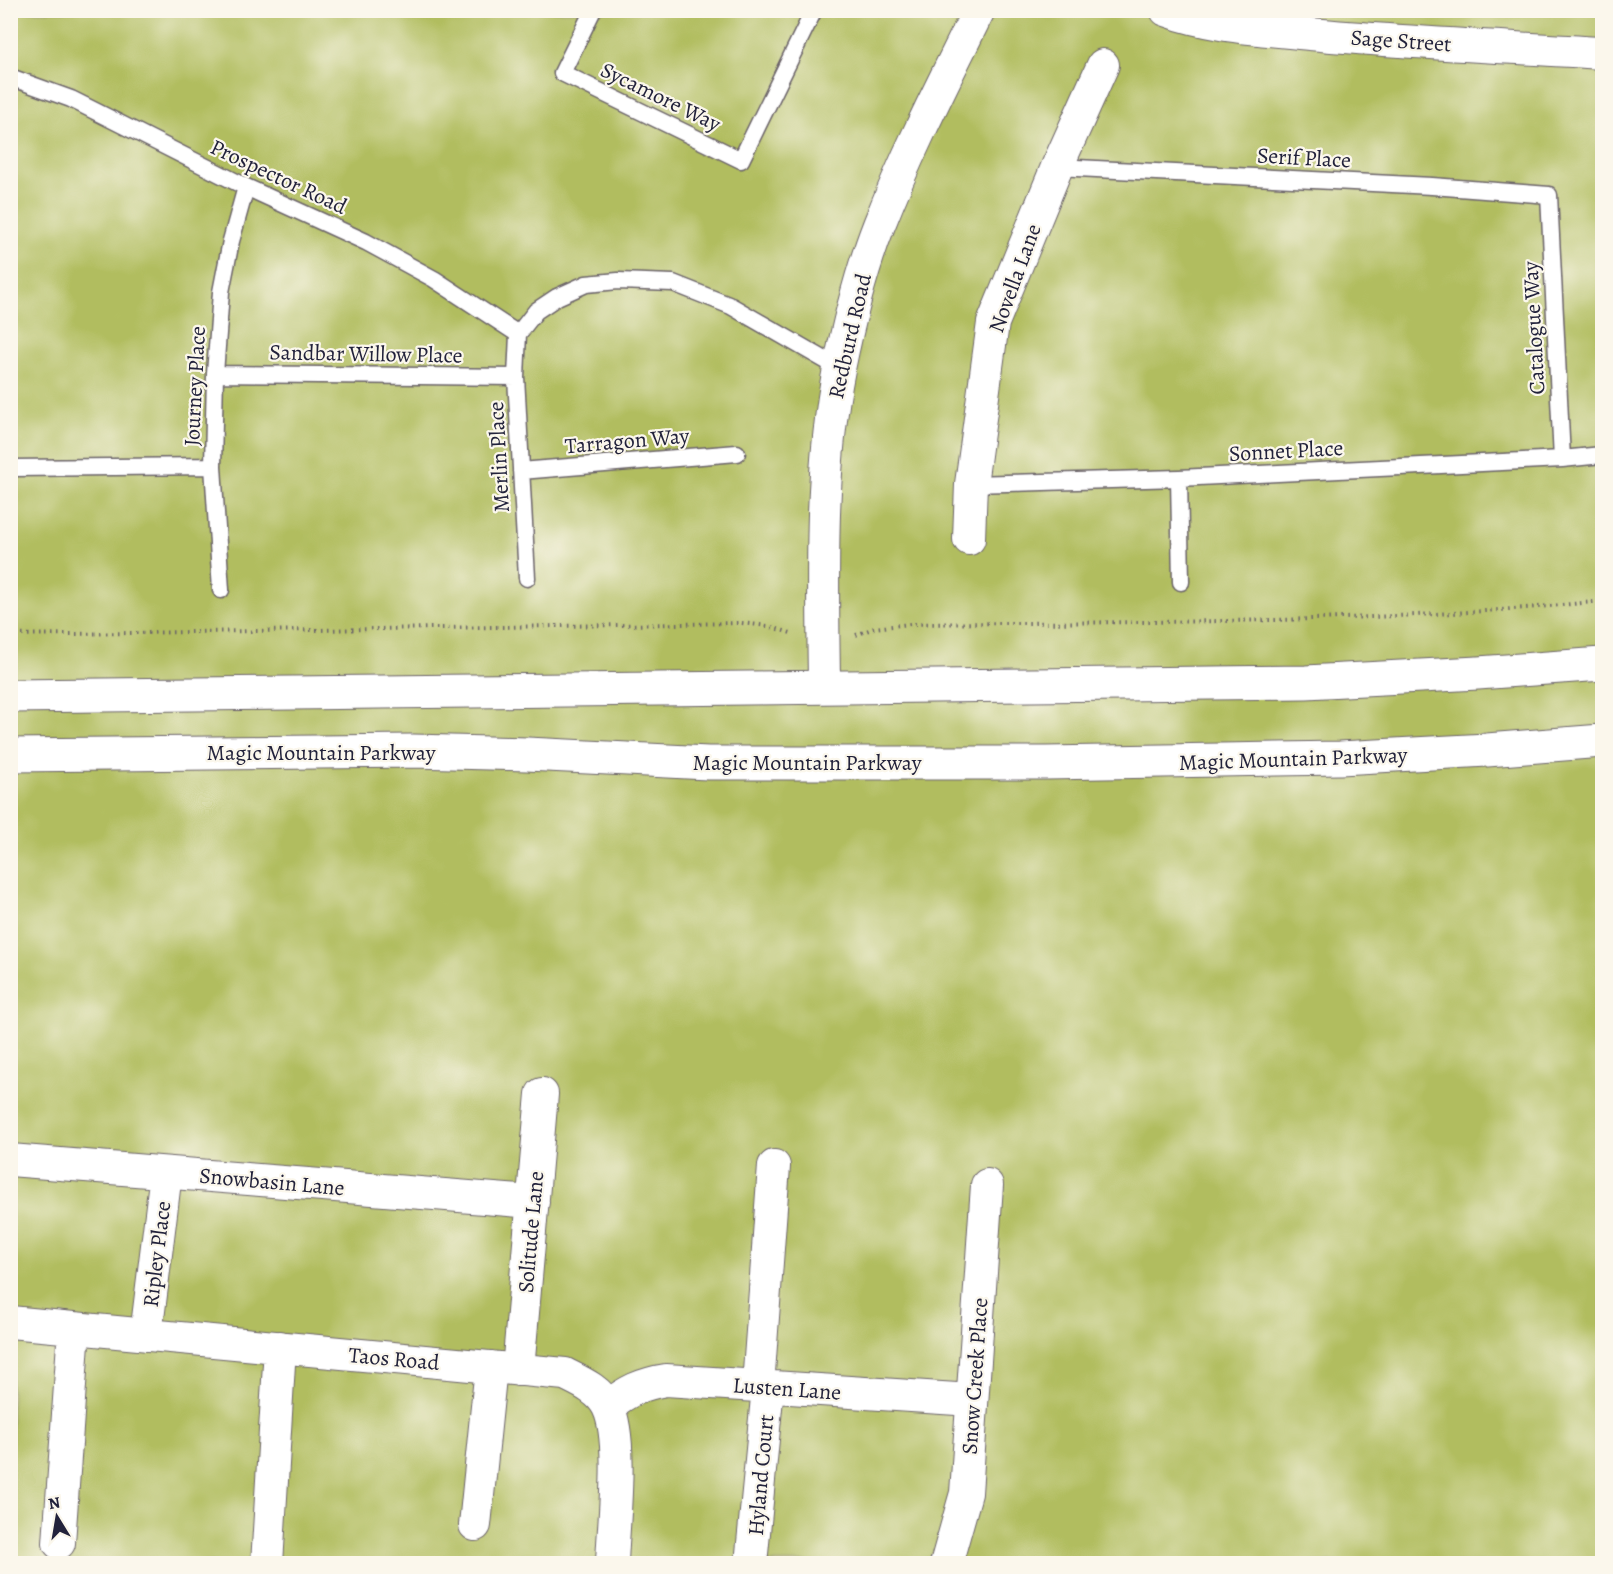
<svg xmlns="http://www.w3.org/2000/svg" width="1613" height="1574" font-family="Alegreya,serif">
	<style>
		.green { fill: #b1bd5f; stroke: #6a704d; stroke-width: 1.5 }
		.lines { fill: none; stroke-linecap: round; stroke-linejoin: round }
		.service-casing { stroke: #6b6369; stroke-width: 19 }
		.minor-casing { stroke: #6b6369; stroke-width: 34 }
		.tertiary-casing { stroke: #6b6369; stroke-width: 35 }
		.path { stroke: #6b6369; stroke-width: 4; stroke-dasharray: 1.5 4.5; stroke-linecap: butt }
		.service { stroke: #fff; stroke-width: 16 }
		.minor { stroke: #fff; stroke-width: 32 }
		.tertiary { stroke: #fff; stroke-width: 33 }
		.labels { text-anchor: middle; stroke-width: 4.5; stroke-linejoin: round; paint-order: stroke }
		.street-label { font-size: 22px; fill: #22223b; stroke: #fbf7ec }
	</style>
	<rect width="100%" height="100%" fill="#fbf7ec"/>
	<filter id="ink" filterUnits="userSpaceOnUse"><feTurbulence type="fractalNoise" baseFrequency=".0167" numOctaves="2"/><feDisplacementMap in="SourceGraphic" scale="12" xChannelSelector="R" yChannelSelector="G"/><feConvolveMatrix kernelMatrix="1 2 1 2 8 2 1 2 1" color-interpolation-filters="sRGB"/></filter>
	<filter id="wash" filterUnits="userSpaceOnUse"><feTurbulence type="fractalNoise" baseFrequency=".008" numOctaves="4" result="noise"/><feDisplacementMap in="SourceGraphic" scale="24" xChannelSelector="R" yChannelSelector="G"/><feGaussianBlur stdDeviation="1.35" result="paint"/><feColorMatrix in="noise" values="0 0 0 0 0 0 0 0 0 0 0 0 0 0 0 0 0 1.4 0 .05"/><feComposite in="paint" operator="in"/></filter>
	<g filter="url(#wash)">
		<rect width="100%" height="100%" fill="#f3dcbe"/>
		<!-- green -->
		<path class="green" d="M11,11H1602V1563H11Z"/>
	</g>
	<g filter="url(#ink)">
		<g class="lines">
			<!-- service casing -->
			<g class="service-casing">
				<path id="service" d="M593,10L562,73L741,160L814,10
					M10,77L71,99L246,187L366,242L434,279L518,334
					M1057,167L1432,186L1549,195L1562,459
					M518,334L536,311L557,297L586,284L618,281L673,283L731,306L839,368
					M518,334L516,377L527,578
					M215,374L516,377
					M13,468L213,466
					M521,471L737,453
					M1179,478L1181,582
					M971,484L1179,478L1562,459L1602,455
					M221,590L213,466L215,374L221,292L231,241L246,187"/>
			</g>
			<!-- minor casing -->
			<g class="minor-casing">
				<path id="minor" d="M1166,10C1212,27 1263,29 1310,34C1408,43 1505,47 1602,53
					M969,539L971,484L993,323L1057,167L1103,65
					M824,686C823,584 819,469 839,369C849,320 861,271 879,225C908,151 944,81 979,10
					M10,1160L533,1202
					M10,1322L565,1374C581,1382 600,1390 608,1407C624,1440 613,1525 612,1564
					M146,1335L166,1173
					M518,1370L542,1094
					M758,1386L774,1166
					M608,1406C628,1391 641,1384 666,1380L972,1400
					M475,1525L491,1367
					M59,1543L74,1328
					M267,1564L280,1347
					M751,1564L768,1387
					M946,1564L966,1493L987,1185"/>
			</g>
			<!-- tertiary casing -->
			<g class="tertiary-casing">
				<path id="tertiary" d="M10,696L1306,682L1478,673L1602,664
					M10,755L413,751L527,754L708,763H1046L1340,758L1487,750L1602,741"/>
			</g>
			<!-- path -->
			<path class="path" d="M10,635L741,623L768,626L791,633
				M856,635L874,628L910,624C1140,621 1373,625 1602,601"/>
			<!-- service -->
			<use href="#service" class="service"/>
			<!-- minor -->
			<use href="#minor" class="minor"/>
			<!-- tertiary -->
			<use href="#tertiary" class="tertiary"/>
		</g>
	</g>
	<g class="labels">
		<!-- street labels -->
		<g class="street-label">
			<text transform="translate(1401 40) rotate(4)" y="8">Sage Street</text>
			<text transform="translate(661 96) rotate(26)" y="8">Sycamore Way</text>
			<text transform="translate(1304 157) rotate(3)" y="8">Serif Place</text>
			<text transform="translate(279 176) rotate(25)" y="8">Prospector Road</text>
			<text transform="translate(1014 278) rotate(-70)" y="8">Novella Lane</text>
			<text transform="translate(1533 328) rotate(-93)" y="8">Catalogue Way</text>
			<text transform="translate(849 336) rotate(-77)" y="8">Redburd Road</text>
			<text transform="translate(366 353) rotate(1)" y="8">Sandbar Willow Place</text>
			<text transform="translate(194 386) rotate(-87)" y="8">Journey Place</text>
			<text transform="translate(627 440) rotate(-5)" y="8">Tarragon Way</text>
			<text transform="translate(1286 450) rotate(-3)" y="8">Sonnet Place</text>
			<text transform="translate(498 457) rotate(-93)" y="8">Merlin Place</text>
			<text x="321" y="760">Magic Mountain Parkway</text>
			<text transform="translate(1293 758) rotate(-2)" y="8">Magic Mountain Parkway</text>
			<text x="807" y="770">Magic Mountain Parkway</text>
			<text transform="translate(272 1181) rotate(5)" y="8">Snowbasin Lane</text>
			<text transform="translate(530 1232) rotate(-85)" y="8">Solitude Lane</text>
			<text transform="translate(156 1254) rotate(-83)" y="8">Ripley Place</text>
			<text transform="translate(394 1358) rotate(5)" y="8">Taos Road</text>
			<text transform="translate(974 1376) rotate(-86)" y="8">Snow Creek Place</text>
			<text transform="translate(787 1388) rotate(4)" y="8">Lusten Lane</text>
			<text transform="translate(760 1475) rotate(-85)" y="8">Hyland Court</text>
		</g>
	</g>
	<!-- margin -->
	<rect width="1613" height="1574" fill="none" stroke="#fbf7ec" stroke-width="36"/>
	<!-- north arrow -->
	<g transform="translate(57 1517) rotate(349)" stroke="#fbf7ec" stroke-width="4.5" paint-order="stroke">
	<path d="M0-4.5L10 22L0 15L-10 22Z" fill="#22223b"/>
	<text y="-9" font-size="16" font-weight="bold" text-anchor="middle" fill="#22223b">N</text>
	</g>
</svg>
